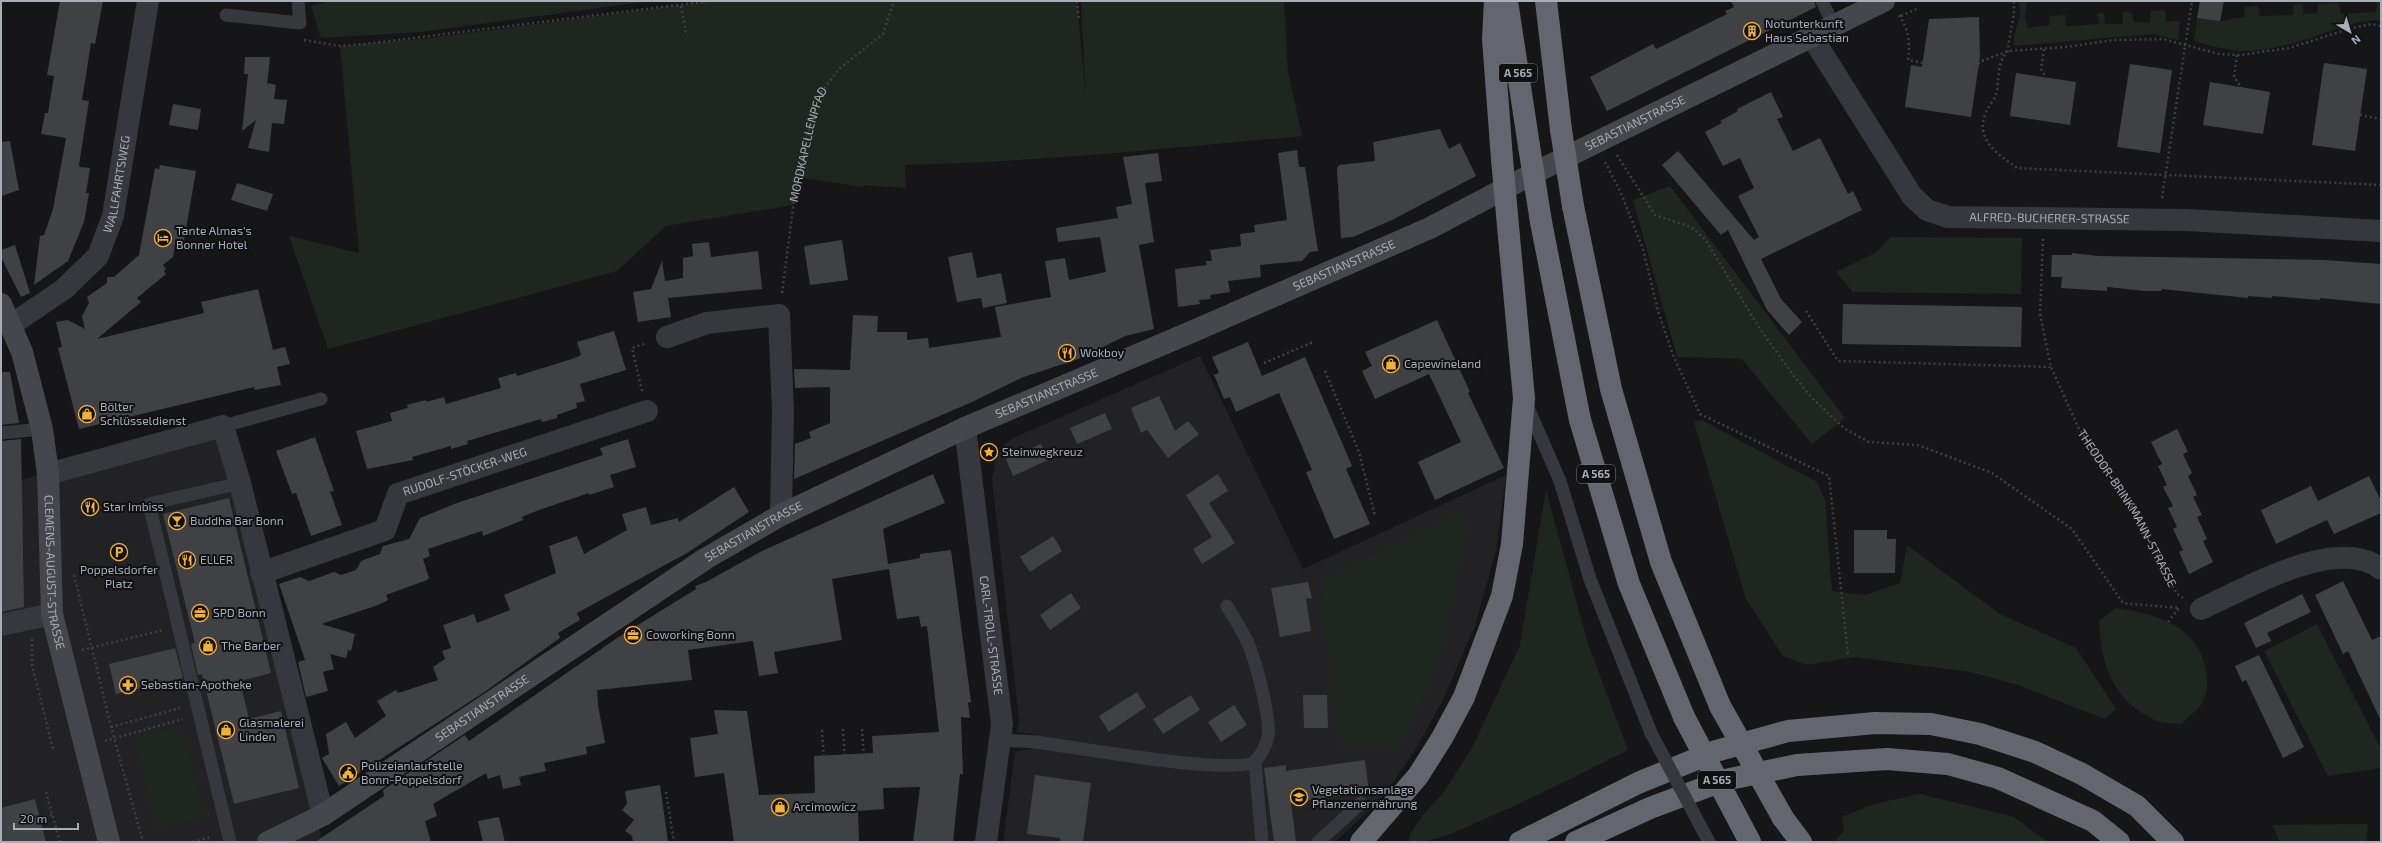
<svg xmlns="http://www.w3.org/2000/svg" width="2382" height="843" font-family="'Exo 2',sans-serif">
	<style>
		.built { fill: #222225 }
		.green { fill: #1e261f }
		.building { fill: #404145 }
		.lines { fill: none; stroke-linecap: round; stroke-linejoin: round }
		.path { stroke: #3d3f44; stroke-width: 2.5; stroke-dasharray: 2 3; stroke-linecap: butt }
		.lane { stroke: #37383d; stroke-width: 13 }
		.street { stroke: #37383d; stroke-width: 22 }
		.secondary { stroke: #45474d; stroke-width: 22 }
		.highway { stroke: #63666e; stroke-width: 22 }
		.lane-bridge { stroke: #37383d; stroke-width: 13 }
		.highway-bridge { stroke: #63666e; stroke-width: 22 }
		.labels { text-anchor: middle; stroke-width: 4; stroke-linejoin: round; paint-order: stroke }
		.shield { fill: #111113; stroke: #7b7e86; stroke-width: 1 }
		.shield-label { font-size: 11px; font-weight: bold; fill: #a8adb8 }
		.poi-label { font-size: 12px; fill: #a8adb8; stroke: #111113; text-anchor: start }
		.street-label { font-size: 12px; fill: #a8adb8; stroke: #111113 }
	</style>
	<rect width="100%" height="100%" fill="#161618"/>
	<!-- built -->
	<path class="built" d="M1200,356L1303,569L1506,475L1496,551L1475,626L1443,700L1414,752L1382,798L1335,842H1003L1015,751L1033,749L1035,734L1017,732L1019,720L992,479L995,463L1002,447L1013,438Z
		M225,426L322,842H1V485Z"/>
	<!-- green -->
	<path class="green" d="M331,1H651L421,32L321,38L311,6Z
		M710,1H1077L1086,100L1081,1H1284L1288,72L1302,136C1169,148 1037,162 905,165L906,188L863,185V187L803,178L799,175L793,205L666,226L617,271L328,349L289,236L359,253L340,46L430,38Z
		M2019,1H2027L2025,17L2028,28L2050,25L2049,16L2065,15L2066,26L2099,24L2097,14L2104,13L2105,24H2123V12H2131L2134,22L2150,23L2151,11L2165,10L2166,22L2180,21L2178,40L2153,34L2014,46V35L2020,16Z
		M2377,1H2381V21C2360,18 2339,29 2319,35C2296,43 2266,52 2241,51C2225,50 2209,45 2194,41L2197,18L2220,21L2245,17L2244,7L2258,6L2260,16L2294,15L2293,5L2303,4V14L2317,13L2318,4L2339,3L2341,14L2376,12Z
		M1670,186L1845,418L1812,444L1742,359L1677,357L1633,200Z
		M1891,237L2022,238L2021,294L1853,292L1836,272L1875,253Z
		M1702,420L1817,482L1825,500L1832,591L1865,595L1900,583L1907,545L2000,614L2076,648L2116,709L2105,719L2018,685L1970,672L1854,657L1807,665L1783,656L1746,599L1694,422Z
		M1546,490L1588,644L1628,750C1580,774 1532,799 1482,820C1458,831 1437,842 1410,842L1409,836L1423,815L1444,792L1473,746L1520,645Z
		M1457,513L1469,521L1435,675L1400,749L1335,746L1331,667L1321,609L1324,578Z
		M2116,608C2156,614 2198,625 2206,670C2208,682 2208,694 2201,705C2196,712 2187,718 2181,724C2173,723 2163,724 2157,721C2113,702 2101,665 2099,621Z
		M2317,624L2381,749V768L2328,776L2264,651Z
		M182,724L205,817L156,830L134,737Z
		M1920,794L2014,817L2048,842H1838L1836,840L1844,831L1842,817L1874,804Z
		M2368,824L2366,842H2280L2272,825Z"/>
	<!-- building -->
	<path class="building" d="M60,1H103L95,44L91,43L82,100L89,101L79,165L80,167L90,168L86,193H89L84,222L68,261L34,285L40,236L44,235L53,209L66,138L41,134L45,113H48L54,76L47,75Z
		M1731,1H1814L1816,7L1607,111L1590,77L1653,44L1656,49L1727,14L1725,11L1734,7Z
		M2200,1H2224L2220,21L2197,18Z
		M1979,17L1980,57L1971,117L1905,107L1911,65L1922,67L1929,19Z
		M245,57H270L267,85L268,83L276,85L274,99L287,100L284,124L272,123L269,152L248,148L256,120L242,131L248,74H244Z
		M2324,63L2367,69L2355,151L2312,145Z
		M2130,64L2172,70L2160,153L2117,147Z
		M2016,73L2076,82L2070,125L2010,116Z
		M2210,82L2270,92L2263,134L2203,125Z
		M1771,92L1783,117L1777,119L1793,151L1820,138L1848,194L1853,191L1862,210L1761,259L1781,299L1802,322L1789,335L1767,310L1728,230L1721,235L1662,165L1678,151L1754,240L1759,237L1738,196L1754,188L1740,158L1723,166L1705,132L1722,123L1720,121L1738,111L1737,109Z
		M173,104L201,109L198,130L169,125Z
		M1440,129L1449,149L1460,143L1476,176L1392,220L1353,237L1341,238L1337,169L1339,165L1375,161L1373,142Z
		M10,141L19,190L1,196V142Z
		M1297,150L1299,167H1305L1318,251L1310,252L1302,261L1260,265L1261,277L1228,281L1230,292L1210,295L1211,299L1199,300L1200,304L1178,307L1175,269L1207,265L1206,261H1212L1210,250L1241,246L1240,234L1255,232L1254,225L1287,220L1278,153Z
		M1158,153L1162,181L1145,183L1154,242L1139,245L1135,223L1154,329L1125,336L1081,358L1021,378L972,402L794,479L795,444L811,438L809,432L830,423V387L795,388L794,369L850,370L853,315L878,316L877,332H907V340L928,338L929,348L1001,337L995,307L1051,297L1045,261L1065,258L1069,280L1106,272L1100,237L1058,242L1056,228L1118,218L1116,207L1132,204L1123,157Z
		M160,165L196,171L183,246L175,244L173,257L163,265L166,269L164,271L166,274L137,298L141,302L97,339L204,313L201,302L258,289L273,350L285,347L290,364L277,367L281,385L255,390L254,387L79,429L58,348L62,347L56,322L68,320L85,329L82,316L89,303L87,297L107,283V277H114L139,255L155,168L159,169Z
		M237,183L273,194L267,211L231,200Z
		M842,240L848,280L810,285L804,246Z
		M709,242L711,257L758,251L762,289L668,298L671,317L638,322L633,292L651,289L662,261L665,281L683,278V258L693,256L692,244Z
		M15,245L30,293L21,297L1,257V250Z
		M972,252L977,278L1001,273L1007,303L983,308L981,298L957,302L948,257Z
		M2072,253L2098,256L2324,260L2381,264V304L2320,298V300L2272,296V298L2248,296V298L2162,289L2161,291H2144L2107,287V291L2061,288L2062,277H2051L2052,255H2072Z
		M1843,304L2022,307L2021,347L1842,344Z
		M1437,320L1470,392L1468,393L1504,468L1435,500L1418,462L1461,442L1429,374L1375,399L1362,371L1372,366L1365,352Z
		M614,331L626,370L580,384L585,401L576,403L577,408L557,415V418L542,422L541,419L467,441L468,444L451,449V446L412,457L413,460L367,469L356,431L392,421L390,413L408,408L407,405L426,400V402L444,397L446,404L501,388L498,378L516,373L517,376L572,359L581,355L577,342Z
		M1248,342L1262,376L1305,357L1352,466L1346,469L1370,524L1334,539L1306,472L1312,470L1279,393L1236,412L1230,397L1224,399L1214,375L1219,373L1212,357Z
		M1,372H10L19,423L1,425Z
		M1159,396L1175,431L1188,421L1199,434L1168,458L1147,430L1141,433L1131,408Z
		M1105,413L1112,429L1077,444L1070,428Z
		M2177,429L2188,452L2183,454L2192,473L2188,476L2197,495L2193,497L2202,515L2197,517L2207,539L2203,541L2213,562L2189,574L2179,552L2183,550L2173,529L2177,527L2168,508L2173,506L2163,487L2167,485L2158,466L2162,464L2151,442Z
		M315,437L334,491L330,492L342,525L311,536L296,493L292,494L276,451Z
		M21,439L24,607L1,612V441Z
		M628,439L636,467L610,475L614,487L589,495V493L539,510L522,517L523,520L483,536L482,531L428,549L430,556L423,559L429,578L427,580L386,595L388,600L378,605L321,624L355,634L351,651L348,650L346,658L330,654L334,669L323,672L328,691L306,697L298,662L305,660L279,584L300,577L309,581L334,572L341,575L356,570L361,561L380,554L383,546L409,539L420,518L457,503L603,455L600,448Z
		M1041,444L1048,460L1013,476L1006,459Z
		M933,474L945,503L883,529L888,564L920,558V554L951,550L971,702L968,703L970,718L961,717L963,774H960L953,842H913L920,787L883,788L884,809L858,811L859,842H734L724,773L695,777L690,738L718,734L714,710L747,711L759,795L815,793L814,756L873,753L872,736L939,732L927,626L921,627L919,616L897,619L889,569L832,579L842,640L774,652L778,673L759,676L753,641L688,650L692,680L597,690L598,705L605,743L586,747L587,754L544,763L546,771L519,777L521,785L503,789L500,775L488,779L486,773L433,804L437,816L425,821L431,842H315L384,796L383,790L465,735L469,741L617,638L696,589L695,586L706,582L760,552Z
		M1218,474L1228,491L1209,503L1235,543L1202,564L1193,549L1212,537L1186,495Z
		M2369,476L2381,501V513L2334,534L2327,520L2276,544L2261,510L2311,486L2318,501Z
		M734,487L749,512L687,553L577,613L580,620L558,633L560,638L480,695L339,786L322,758L329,754L326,734L346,722L355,738L386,716L377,701L396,690L398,693L438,680L433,667L445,659L442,651L451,648L443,625L474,614L477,623L510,610L504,595L556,573L549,546L577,536L584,554L627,530L622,514L646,507L651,525L678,518L679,522Z
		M229,498L271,673L240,681L249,719L281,711L299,788L234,804L202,674L198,675L191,644L195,643L163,514Z
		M1854,530H1887V539H1896L1895,573H1854Z
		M1053,536L1062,551L1030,572L1020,557Z
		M2343,581L2372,640L2381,636V721L2348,651L2343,654L2315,595Z
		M1308,582L1312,598L1306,599L1311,631L1280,637L1271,588Z
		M1071,593L1081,608L1050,630L1040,615Z
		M2302,594L2311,612L2267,633L2271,641L2256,648L2244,623Z
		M175,648L183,678L116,694L109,664Z
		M2259,655L2304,747L2283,758L2246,680L2242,682L2235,666Z
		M1137,692L1146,707L1109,732L1099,716Z
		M1191,695L1200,710L1163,734L1153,719Z
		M1303,695H1327L1328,728H1304Z
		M1234,705L1247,725L1221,742L1208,722Z
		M1365,760L1369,792L1291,803L1296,842H1274L1264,768L1286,765V771Z
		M1035,775L1091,783L1083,842H1061L1060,838L1027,834Z
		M660,785L668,842H633L632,836L625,831L634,820L622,810L627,804L625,791Z
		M35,799L46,842H1V808Z
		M499,817L505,842H483L478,821Z"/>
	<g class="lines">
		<!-- path -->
		<g class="path">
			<path d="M1077,1L1079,20"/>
			<path d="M2014,1C2015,21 2009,33 2008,51C1997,62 1999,77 1997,91C1996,98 1990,104 1987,110C1973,139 1997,153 2017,168L2381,185"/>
			<path d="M681,6L686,33"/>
			<path d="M1899,15C1909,30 1910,42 1908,60L1924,63"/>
			<path d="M1901,16L1919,8"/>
			<path d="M304,40L340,46L365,44L710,1"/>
			<path d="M2044,49L2041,69L2046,78"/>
			<path d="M2237,55L2234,77L2242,88"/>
			<path d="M1974,67L1982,61L2008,51L2066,47L2114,40L2163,39L2219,54L2240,55L2289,48L2349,29L2371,24L2381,26"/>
			<path d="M2360,115L2381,119"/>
			<path d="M1617,155L1655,215L1691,227L1705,239L1760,329L1794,376L1811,397L1845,429L1869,442L1918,445L1992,473L2072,529L2123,603L2180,608"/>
			<path d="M1605,162L1621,193L1643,249L1658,311L1673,355L1700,414L1829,476L1848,655"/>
			<path d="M2162,198L2192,1"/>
			<path id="s1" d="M2043,239L2040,314L2051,367L2079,429L2135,512L2177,594L2183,598"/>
			<path id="s2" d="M782,293L794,200L811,123L820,94L839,69L883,34L894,1"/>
			<path d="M1806,311L1838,361L2051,367"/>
			<path d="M1264,363L1313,342"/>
			<path d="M1325,371L1359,452L1375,516"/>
			<path d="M642,391L632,348L647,343"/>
			<path d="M74,575L111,727L143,842"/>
			<path d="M2168,622L2179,608"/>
			<path d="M32,639V665L53,749"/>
			<path d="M82,650L163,630"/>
			<path d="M111,727L180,708"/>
			<path d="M843,729L845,761"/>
			<path d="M862,729L864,759"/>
			<path d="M822,730L824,761"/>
			<path d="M105,741L183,719"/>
			<path d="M46,792L60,842"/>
			<path d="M666,792L674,842"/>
			<path d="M41,819L52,815"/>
			<path d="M193,842L211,837"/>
		</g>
		<!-- lane -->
		<path class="lane" d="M1822,1L1834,26
			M226,15L300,23L298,1
			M1526,403L1560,481L1590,579L1651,733
			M223,426L321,399
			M1,433L42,429
			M999,740C1012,741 1024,741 1036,742C1068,746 1237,777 1255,761C1261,756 1266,745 1268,737C1271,718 1256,662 1248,643C1242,630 1234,618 1227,606
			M1255,762L1262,842
			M230,842L149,504L240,483
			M1318,842L1361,803"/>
		<!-- street -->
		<g class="street">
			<path id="s3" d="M1812,37L1912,196L1927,210L1948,217L2187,220L2381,231"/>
			<path id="s4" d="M11,325L64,289L98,256L113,216L148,1"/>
			<path d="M667,337L707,323L779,315L783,411L781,515"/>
			<path id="s5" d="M965,428L1002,724L986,842"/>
			<path d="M48,474L223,426L240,483L323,815"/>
			<path id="s6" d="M261,573L385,530L398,494L647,411"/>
			<path d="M2201,609C2244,590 2337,534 2381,569"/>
			<path d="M1,625L52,614"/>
		</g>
		<!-- secondary -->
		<g class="secondary">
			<path id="s7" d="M1,304L22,352L42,429L48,474L52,614L109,842"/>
			<path id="s8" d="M268,842L323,815L705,559L781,515L965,428L1189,333L1430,228L1540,170L1884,1"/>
		</g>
		<!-- highway -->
		<path class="highway" d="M1495,1L1493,39L1502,159
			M1507,1L1529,146
			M1546,1L1561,130
			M1573,206L1611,389L1661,562L1720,706
			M1541,222L1580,420L1629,584L1684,717
			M1783,818L1801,842
			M1361,842L1418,776L1442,738L1464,697L1502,596L1512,544L1524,398L1509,237
			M1520,842L1638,783L1716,751L1788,731L1875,723L1931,724L1980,734L2035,752L2082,774L2137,806L2173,842
			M1576,842L1650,808L1725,780L1797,765L1887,759L1948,764L1998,778L2093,821L2119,842"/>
		<!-- lane-bridge -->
		<path class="lane-bridge" d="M1651,733L1709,842"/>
		<!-- highway-bridge -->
		<path class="highway-bridge" d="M1561,130L1573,206
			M1529,146L1541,222
			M1502,159L1509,237
			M1720,706L1783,818
			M1684,717L1750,842"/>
	</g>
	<!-- icons -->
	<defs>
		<g id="building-ring" transform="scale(0.9)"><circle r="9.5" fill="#111113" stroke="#f2b134" stroke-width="1.5"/><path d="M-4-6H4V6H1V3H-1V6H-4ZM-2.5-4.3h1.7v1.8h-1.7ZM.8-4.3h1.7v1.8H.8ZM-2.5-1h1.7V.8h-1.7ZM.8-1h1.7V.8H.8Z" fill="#f2b134"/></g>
		<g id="hotel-ring" transform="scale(0.9)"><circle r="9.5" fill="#111113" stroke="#f2b134" stroke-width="1.5"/><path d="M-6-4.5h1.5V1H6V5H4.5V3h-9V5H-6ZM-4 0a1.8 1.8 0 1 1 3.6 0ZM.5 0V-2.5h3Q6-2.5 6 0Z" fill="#f2b134"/></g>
		<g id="restaurant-ring" transform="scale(0.9)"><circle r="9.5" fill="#111113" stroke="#f2b134" stroke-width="1.5"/><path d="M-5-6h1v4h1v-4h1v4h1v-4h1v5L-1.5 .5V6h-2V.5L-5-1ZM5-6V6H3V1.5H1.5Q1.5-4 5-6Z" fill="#f2b134"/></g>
		<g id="shop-ring" transform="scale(0.9)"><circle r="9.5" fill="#111113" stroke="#f2b134" stroke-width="1.5"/><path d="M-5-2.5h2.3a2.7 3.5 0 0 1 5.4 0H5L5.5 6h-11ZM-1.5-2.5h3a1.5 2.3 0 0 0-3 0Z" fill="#f2b134"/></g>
		<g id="sight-ring" transform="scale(0.9)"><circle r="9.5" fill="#111113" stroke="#f2b134" stroke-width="1.5"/><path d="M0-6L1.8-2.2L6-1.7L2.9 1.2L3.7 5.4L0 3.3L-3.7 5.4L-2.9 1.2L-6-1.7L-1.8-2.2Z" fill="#f2b134"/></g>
		<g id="bar-ring" transform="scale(0.9)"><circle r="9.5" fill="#111113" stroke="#f2b134" stroke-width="1.5"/><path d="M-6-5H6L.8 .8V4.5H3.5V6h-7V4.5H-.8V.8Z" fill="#f2b134"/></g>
		<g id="parking-ring" transform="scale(0.9)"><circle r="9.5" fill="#111113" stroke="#f2b134" stroke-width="1.5"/><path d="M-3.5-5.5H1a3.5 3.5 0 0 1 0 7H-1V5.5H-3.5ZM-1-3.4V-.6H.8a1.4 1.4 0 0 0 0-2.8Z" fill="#f2b134"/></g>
		<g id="office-ring" transform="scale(0.9)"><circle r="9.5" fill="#111113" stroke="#f2b134" stroke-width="1.5"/><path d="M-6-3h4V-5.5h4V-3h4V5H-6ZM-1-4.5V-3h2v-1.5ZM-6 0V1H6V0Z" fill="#f2b134"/></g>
		<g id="pharmacy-ring" transform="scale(0.9)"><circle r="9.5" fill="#111113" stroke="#f2b134" stroke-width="1.5"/><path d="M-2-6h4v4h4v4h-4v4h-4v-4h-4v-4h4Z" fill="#f2b134"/></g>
		<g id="civic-ring" transform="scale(0.9)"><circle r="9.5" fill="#111113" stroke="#f2b134" stroke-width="1.5"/><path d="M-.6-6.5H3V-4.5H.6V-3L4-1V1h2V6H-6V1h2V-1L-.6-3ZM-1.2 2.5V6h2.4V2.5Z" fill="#f2b134"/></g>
		<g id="university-ring" transform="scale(0.9)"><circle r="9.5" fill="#111113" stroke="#f2b134" stroke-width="1.5"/><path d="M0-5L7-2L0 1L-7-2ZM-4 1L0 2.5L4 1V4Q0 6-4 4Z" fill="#f2b134"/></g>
	</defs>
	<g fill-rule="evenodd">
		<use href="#building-ring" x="1752" y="31"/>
		<use href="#hotel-ring" x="163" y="238"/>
		<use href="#restaurant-ring" x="1067" y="353"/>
		<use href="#shop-ring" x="1391" y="364"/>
		<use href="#shop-ring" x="87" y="414"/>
		<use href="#sight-ring" x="989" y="452"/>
		<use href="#restaurant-ring" x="90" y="507"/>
		<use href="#bar-ring" x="177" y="521"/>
		<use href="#parking-ring" x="119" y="552"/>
		<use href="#restaurant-ring" x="187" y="560"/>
		<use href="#office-ring" x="200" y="613"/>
		<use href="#office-ring" x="633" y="635"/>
		<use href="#shop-ring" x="208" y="646"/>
		<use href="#pharmacy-ring" x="128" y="685"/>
		<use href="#shop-ring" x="226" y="730"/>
		<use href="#civic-ring" x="348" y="773"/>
		<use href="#university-ring" x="1299" y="797"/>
		<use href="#shop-ring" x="780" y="807"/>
	</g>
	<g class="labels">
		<!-- shield labels -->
		<g class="shield">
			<rect x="1499" y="64" width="38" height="18" rx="3"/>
			<rect x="1577" y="465" width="38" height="18" rx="3"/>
			<rect x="1698" y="771" width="38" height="18" rx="3"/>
		</g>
		<g class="shield-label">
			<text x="1518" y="77">A 565</text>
			<text x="1596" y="478">A 565</text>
			<text x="1717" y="784">A 565</text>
		</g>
		<!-- poi labels -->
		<g class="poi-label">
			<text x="1765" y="28">Notunterkunft<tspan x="1765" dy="14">Haus Sebastian</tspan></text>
			<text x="176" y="235">Tante Almas's<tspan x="176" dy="14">Bonner Hotel</tspan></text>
			<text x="1080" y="357">Wokboy</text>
			<text x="1404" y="368">Capewineland</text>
			<text x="100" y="411">Bölter<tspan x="100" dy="14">Schlüsseldienst</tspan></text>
			<text x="1002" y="456">Steinwegkreuz</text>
			<text x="103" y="511">Star Imbiss</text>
			<text x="190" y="525">Buddha Bar Bonn</text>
			<text x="200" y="564">ELLER</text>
			<text x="119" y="574" text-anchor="middle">Poppelsdorfer<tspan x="119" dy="14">Platz</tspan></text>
			<text x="213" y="617">SPD Bonn</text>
			<text x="646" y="639">Coworking Bonn</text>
			<text x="221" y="650">The Barber</text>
			<text x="141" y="689">Sebastian-Apotheke</text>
			<text x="239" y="727">Glasmalerei<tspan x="239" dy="14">Linden</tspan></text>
			<text x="361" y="770">Polizeianlaufstelle<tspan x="361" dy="14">Bonn-Poppelsdorf</tspan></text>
			<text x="1312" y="794">Vegetationsanlage<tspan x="1312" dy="14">Pflanzenernährung</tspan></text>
			<text x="793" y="811">Arcimowicz</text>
		</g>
		<!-- street labels -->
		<g class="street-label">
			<text dy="4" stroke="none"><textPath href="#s8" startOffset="1549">SEBASTIANSTRASSE</textPath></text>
			<text dy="4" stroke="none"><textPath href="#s2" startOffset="151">MORDKAPELLENPFAD</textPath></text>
			<text dy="4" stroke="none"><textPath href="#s4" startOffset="186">WALLFAHRTSWEG</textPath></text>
			<text dy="4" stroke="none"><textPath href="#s3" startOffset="332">ALFRED-BUCHERER-STRASSE</textPath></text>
			<text dy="4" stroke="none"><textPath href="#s8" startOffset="1225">SEBASTIANSTRASSE</textPath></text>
			<text dy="4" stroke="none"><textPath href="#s8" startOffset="901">SEBASTIANSTRASSE</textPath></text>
			<text dy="4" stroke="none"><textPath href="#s6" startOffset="240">RUDOLF-STÖCKER-WEG</textPath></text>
			<text dy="4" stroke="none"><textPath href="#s1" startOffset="290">THEODOR-BRINKMANN-STRASSE</textPath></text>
			<text dy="4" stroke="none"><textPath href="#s8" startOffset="577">SEBASTIANSTRASSE</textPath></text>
			<text dy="4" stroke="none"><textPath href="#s7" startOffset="276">CLEMENS-AUGUST-STRASSE</textPath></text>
			<text dy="4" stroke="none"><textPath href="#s5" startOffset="209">CARL-TROLL-STRASSE</textPath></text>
			<text dy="4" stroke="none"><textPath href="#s8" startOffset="253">SEBASTIANSTRASSE</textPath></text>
		</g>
	</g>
	<!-- border -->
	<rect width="2382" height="843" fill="none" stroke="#a8adb8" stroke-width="4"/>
	<!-- north arrow -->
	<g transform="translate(2350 32) rotate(142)" stroke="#111113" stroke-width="3" paint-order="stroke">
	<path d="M0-3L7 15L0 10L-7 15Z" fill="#a8adb8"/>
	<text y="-6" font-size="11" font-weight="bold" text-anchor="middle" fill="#a8adb8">N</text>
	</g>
	<!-- scale -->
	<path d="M14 823v6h64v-6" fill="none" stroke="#a8adb8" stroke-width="2"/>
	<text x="20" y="823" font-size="12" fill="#a8adb8" stroke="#111113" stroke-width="3" paint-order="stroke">20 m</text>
</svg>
